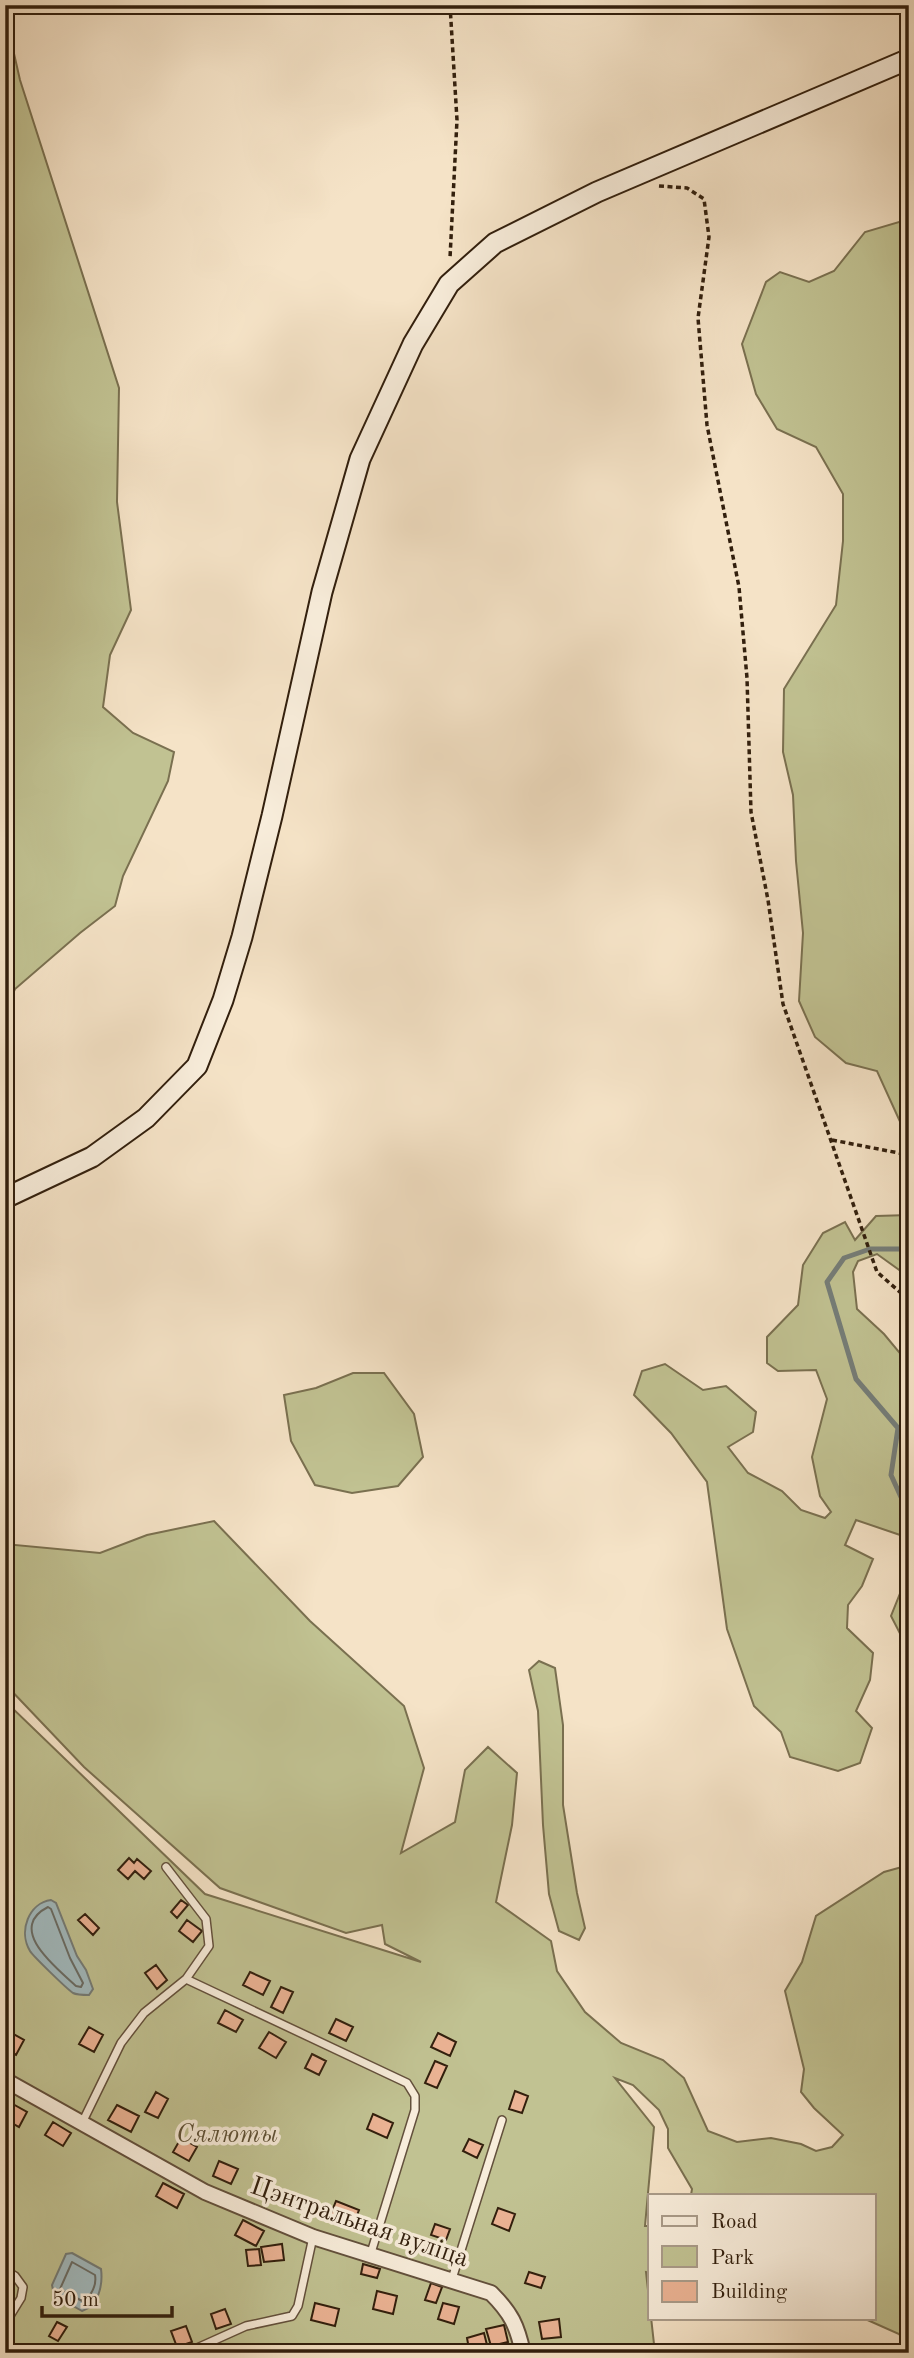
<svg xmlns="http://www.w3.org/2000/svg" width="914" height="2358" font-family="'Old Standard TT',serif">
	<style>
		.green { fill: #c1c292; stroke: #7a7050; stroke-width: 2 }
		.water { fill: #a2bbc0; stroke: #757d78; stroke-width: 2 }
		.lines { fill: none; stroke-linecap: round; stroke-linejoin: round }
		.shore { stroke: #6a6d66; stroke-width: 2 }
		.stream { stroke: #757d78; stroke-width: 5 }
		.building { fill: #ebb394; stroke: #321f0d; stroke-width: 2 }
		.lane-casing { stroke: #63503c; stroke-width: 10 }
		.street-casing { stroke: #63503c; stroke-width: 18 }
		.secondary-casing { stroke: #321f0d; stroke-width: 23 }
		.path { stroke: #321f0d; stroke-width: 3.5; stroke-dasharray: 5 3.5; stroke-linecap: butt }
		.lane { stroke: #f8eddb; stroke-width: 7 }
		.street { stroke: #f8eddb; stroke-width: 14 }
		.secondary { stroke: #f8eddb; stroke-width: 19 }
		.labels { text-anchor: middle; stroke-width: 7; stroke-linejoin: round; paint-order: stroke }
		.park-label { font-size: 26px; font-style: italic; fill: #5d5035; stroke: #f8eddb }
		.street-label { font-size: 26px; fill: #321f0d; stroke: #f8eddb }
	</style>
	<rect width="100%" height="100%" fill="#f5e3c7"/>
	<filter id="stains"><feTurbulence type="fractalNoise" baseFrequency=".00286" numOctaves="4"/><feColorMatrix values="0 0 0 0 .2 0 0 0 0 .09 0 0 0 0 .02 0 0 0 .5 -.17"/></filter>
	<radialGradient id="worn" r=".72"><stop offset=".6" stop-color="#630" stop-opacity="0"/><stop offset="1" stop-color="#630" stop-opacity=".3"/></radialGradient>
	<!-- green -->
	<path class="green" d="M5,14L20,80L119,388L117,502L131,610L110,655L103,707L133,733L174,752L168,781L123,876L115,906L80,933L15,989L5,1010Z
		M909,219V482L903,505L909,509V1130L902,1126L877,1071L846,1063L815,1037L799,1001L803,933L796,861L793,795L783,752L784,689L836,605L843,541V494L816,447L777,429L756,394L742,344L766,282L780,272L809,282L834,271L865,232Z
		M909,1215V1277L877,1254L858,1261L853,1272L857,1309L884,1334L909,1364V1538L856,1520L845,1545L873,1559L862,1586L848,1605L847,1628L873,1653L870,1680L856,1711L872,1728L860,1763L838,1771L790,1757L781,1732L754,1706L727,1629L707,1482L671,1433L634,1395L642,1371L665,1364L703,1390L726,1386L756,1412L753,1432L728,1447L748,1473L782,1491L801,1510L825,1518L831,1512L820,1496L812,1457L827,1399L816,1370L778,1371L767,1363V1337L798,1305L803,1265L823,1233L845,1222L855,1240L876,1216Z
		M353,1373H384L414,1414L423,1457L398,1486L352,1493L315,1485L291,1441L284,1395L316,1388Z
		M214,1521L310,1621L404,1706L424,1768L401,1853L455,1822L465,1770L488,1747L517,1773L512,1825L496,1902L551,1941L557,1971L585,2012L621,2043L663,2060L684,2078L708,2131L737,2142L771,2138L801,2144L816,2151L832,2147L843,2135L814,2108L801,2092L804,2069L785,1991L802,1962L816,1916L884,1872L909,1865V2349L899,2334L863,2318H874V2195H691L692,2189L668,2148V2129L659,2110L633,2085L615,2078L654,2127L645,2226H650V2273L646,2272L655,2353H5V1701L205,1894L421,1962L385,1944L382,1925L346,1933L220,1888L84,1767L5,1684V1544L100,1553L147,1535Z
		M909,1580V1651L891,1616L905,1581Z
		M539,1661L555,1668L563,1725V1805L577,1893L585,1928L579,1940L559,1931L549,1894L543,1825L538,1711L529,1670Z"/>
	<!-- water -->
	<path class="water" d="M51,1900L56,1903L77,1956L86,1970L93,1989L89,1995C84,1995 77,1995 73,1993C67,1989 33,1956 30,1951C18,1931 29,1903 51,1900Z
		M72,2253L101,2269C103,2284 99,2306 82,2311L54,2295L52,2285L66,2254Z"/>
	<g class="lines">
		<!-- shore -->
		<path class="shore" d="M48,1907L51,1909L70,1958L83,1983L81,1987L76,1986C58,1969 5,1929 48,1907Z
			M72,2262L95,2275C97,2286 91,2295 84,2302L60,2289Z"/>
		<!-- stream -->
		<path class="stream" d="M909,1249H870L844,1258L827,1282L856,1379L898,1428L891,1475L901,1497L909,1498"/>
	</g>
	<!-- building -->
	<path class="building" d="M129,1858L134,1863L137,1859L151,1871L144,1879L135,1871L128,1879L118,1870Z
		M181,1900L188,1905L177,1918L171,1912Z
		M85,1914L99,1928L93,1935L78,1920Z
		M187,1920L202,1931L193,1942L179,1931Z
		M156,1965L167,1980L157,1989L145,1973Z
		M250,1972L270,1981L263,1995L243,1985Z
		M281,1987L293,1992L283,2013L271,2007Z
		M225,2010L243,2020L236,2032L218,2023Z
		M336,2019L353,2027L346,2041L329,2033Z
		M89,2027L103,2035L94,2052L79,2044Z
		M8,2031L24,2040L16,2055L5,2049Z
		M269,2032L286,2042L276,2058L259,2048Z
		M438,2033L456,2042L450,2056L431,2047Z
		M312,2054L326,2061L319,2075L305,2068Z
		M435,2061L447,2066L437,2088L425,2083Z
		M515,2091L528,2096L522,2113L509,2109Z
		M156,2092L168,2099L158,2118L145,2112Z
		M11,2103L27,2112L19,2127L5,2119V2113Z
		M117,2105L139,2116L131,2132L108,2120Z
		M373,2114L393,2123L387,2138L367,2129Z
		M53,2122L71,2133L63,2146L45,2135Z
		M181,2138L197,2147L189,2161L173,2152Z
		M469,2139L483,2145L477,2158L463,2151Z
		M219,2161L238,2169L231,2184L213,2176Z
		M163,2183L184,2194L177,2208L156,2196Z
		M336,2201L359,2210L353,2225L330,2216Z
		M498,2208L515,2214L509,2231L492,2224Z
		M243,2220L264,2231L256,2246L235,2235Z
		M435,2224L450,2229L446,2240L431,2235Z
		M282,2244L284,2260L264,2262L261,2247Z
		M259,2249L261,2265L248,2266L246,2250Z
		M363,2264L380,2269L377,2278L361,2274Z
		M529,2272L545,2277L541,2288L525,2283Z
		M431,2283L442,2287L436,2303L425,2300Z
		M377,2291L397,2296L393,2314L373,2309Z
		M315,2303L339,2309L335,2326L311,2320Z
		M443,2303L459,2307L454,2324L438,2319Z
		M225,2309L231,2324L216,2329L211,2314Z
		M559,2319L561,2337L542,2339L539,2322Z
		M57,2322L67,2327L58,2341L49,2336Z
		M504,2325L508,2342L491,2346L486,2329Z
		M186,2326L192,2342L177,2347L171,2331Z
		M484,2333L487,2345L469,2349L467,2338Z"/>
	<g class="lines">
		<!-- lane casing -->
		<g class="lane-casing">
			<path id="lane" d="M166,1867L206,1919L209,1946L186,1979
				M82,2123L121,2043L144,2013L186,1979L407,2083L415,2096V2110L370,2256
				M5,2270L15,2276L23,2287L21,2298L5,2324
				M452,2279L502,2120
				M186,2353L246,2326L292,2316L298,2306L313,2237"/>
		</g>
		<!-- street casing -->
		<g class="street-casing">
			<path id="street" d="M5,2080L205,2192L313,2237L491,2293C511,2313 517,2325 523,2353"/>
		</g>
		<!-- secondary casing -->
		<g class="secondary-casing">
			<path id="secondary" d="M5,1198L92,1157L146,1118L197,1066L223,1000L242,937L272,816L322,592L360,459L413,344L449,284L495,243L597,192L909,59"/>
		</g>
		<!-- path -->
		<path class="path" d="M450,5L457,120L450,258
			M659,186L687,188L704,199L709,237L698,318L707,425L739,587L747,678L751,812L768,900L783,1004L877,1272L909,1300
			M832,1140L909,1155"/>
		<!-- lane -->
		<use href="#lane" class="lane"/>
		<!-- street -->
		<use href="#street" class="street"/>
		<!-- secondary -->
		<use href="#secondary" class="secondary"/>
	</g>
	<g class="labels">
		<!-- park labels -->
		<g class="park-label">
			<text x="227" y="2142">Сялюты</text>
		</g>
		<!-- street labels -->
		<g class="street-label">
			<text transform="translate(360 2221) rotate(19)" y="9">Цэнтральная вуліца</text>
		</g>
	</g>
	<!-- margin -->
	<rect width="914" height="2358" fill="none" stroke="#f5e3c7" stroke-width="28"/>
	<rect x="7" y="7" width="900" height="2344" fill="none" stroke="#321f0d" stroke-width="3.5"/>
	<rect x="14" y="14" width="886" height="2330" fill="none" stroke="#321f0d" stroke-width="2"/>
	<!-- legend -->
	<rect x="648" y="2194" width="228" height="126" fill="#f8eddb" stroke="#a99b89" stroke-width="2"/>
	<rect x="662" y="2216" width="35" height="10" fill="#f8eddb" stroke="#a99b89" stroke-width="2"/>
	<text x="711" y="2228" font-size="21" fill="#321f0d">Road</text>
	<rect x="662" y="2246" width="35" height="21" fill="#c1c292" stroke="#a99b89" stroke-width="2"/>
	<text x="711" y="2264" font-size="21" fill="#321f0d">Park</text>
	<rect x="662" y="2281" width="35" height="21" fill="#ebb394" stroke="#a99b89" stroke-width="2"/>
	<text x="711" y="2298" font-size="21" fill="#321f0d">Building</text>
	<!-- scale -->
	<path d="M42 2306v10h130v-10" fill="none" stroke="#321f0d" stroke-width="3.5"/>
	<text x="52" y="2306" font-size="21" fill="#321f0d" stroke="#f8eddb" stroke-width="5" paint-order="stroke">50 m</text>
	<rect width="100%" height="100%" filter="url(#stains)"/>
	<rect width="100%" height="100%" fill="url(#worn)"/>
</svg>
